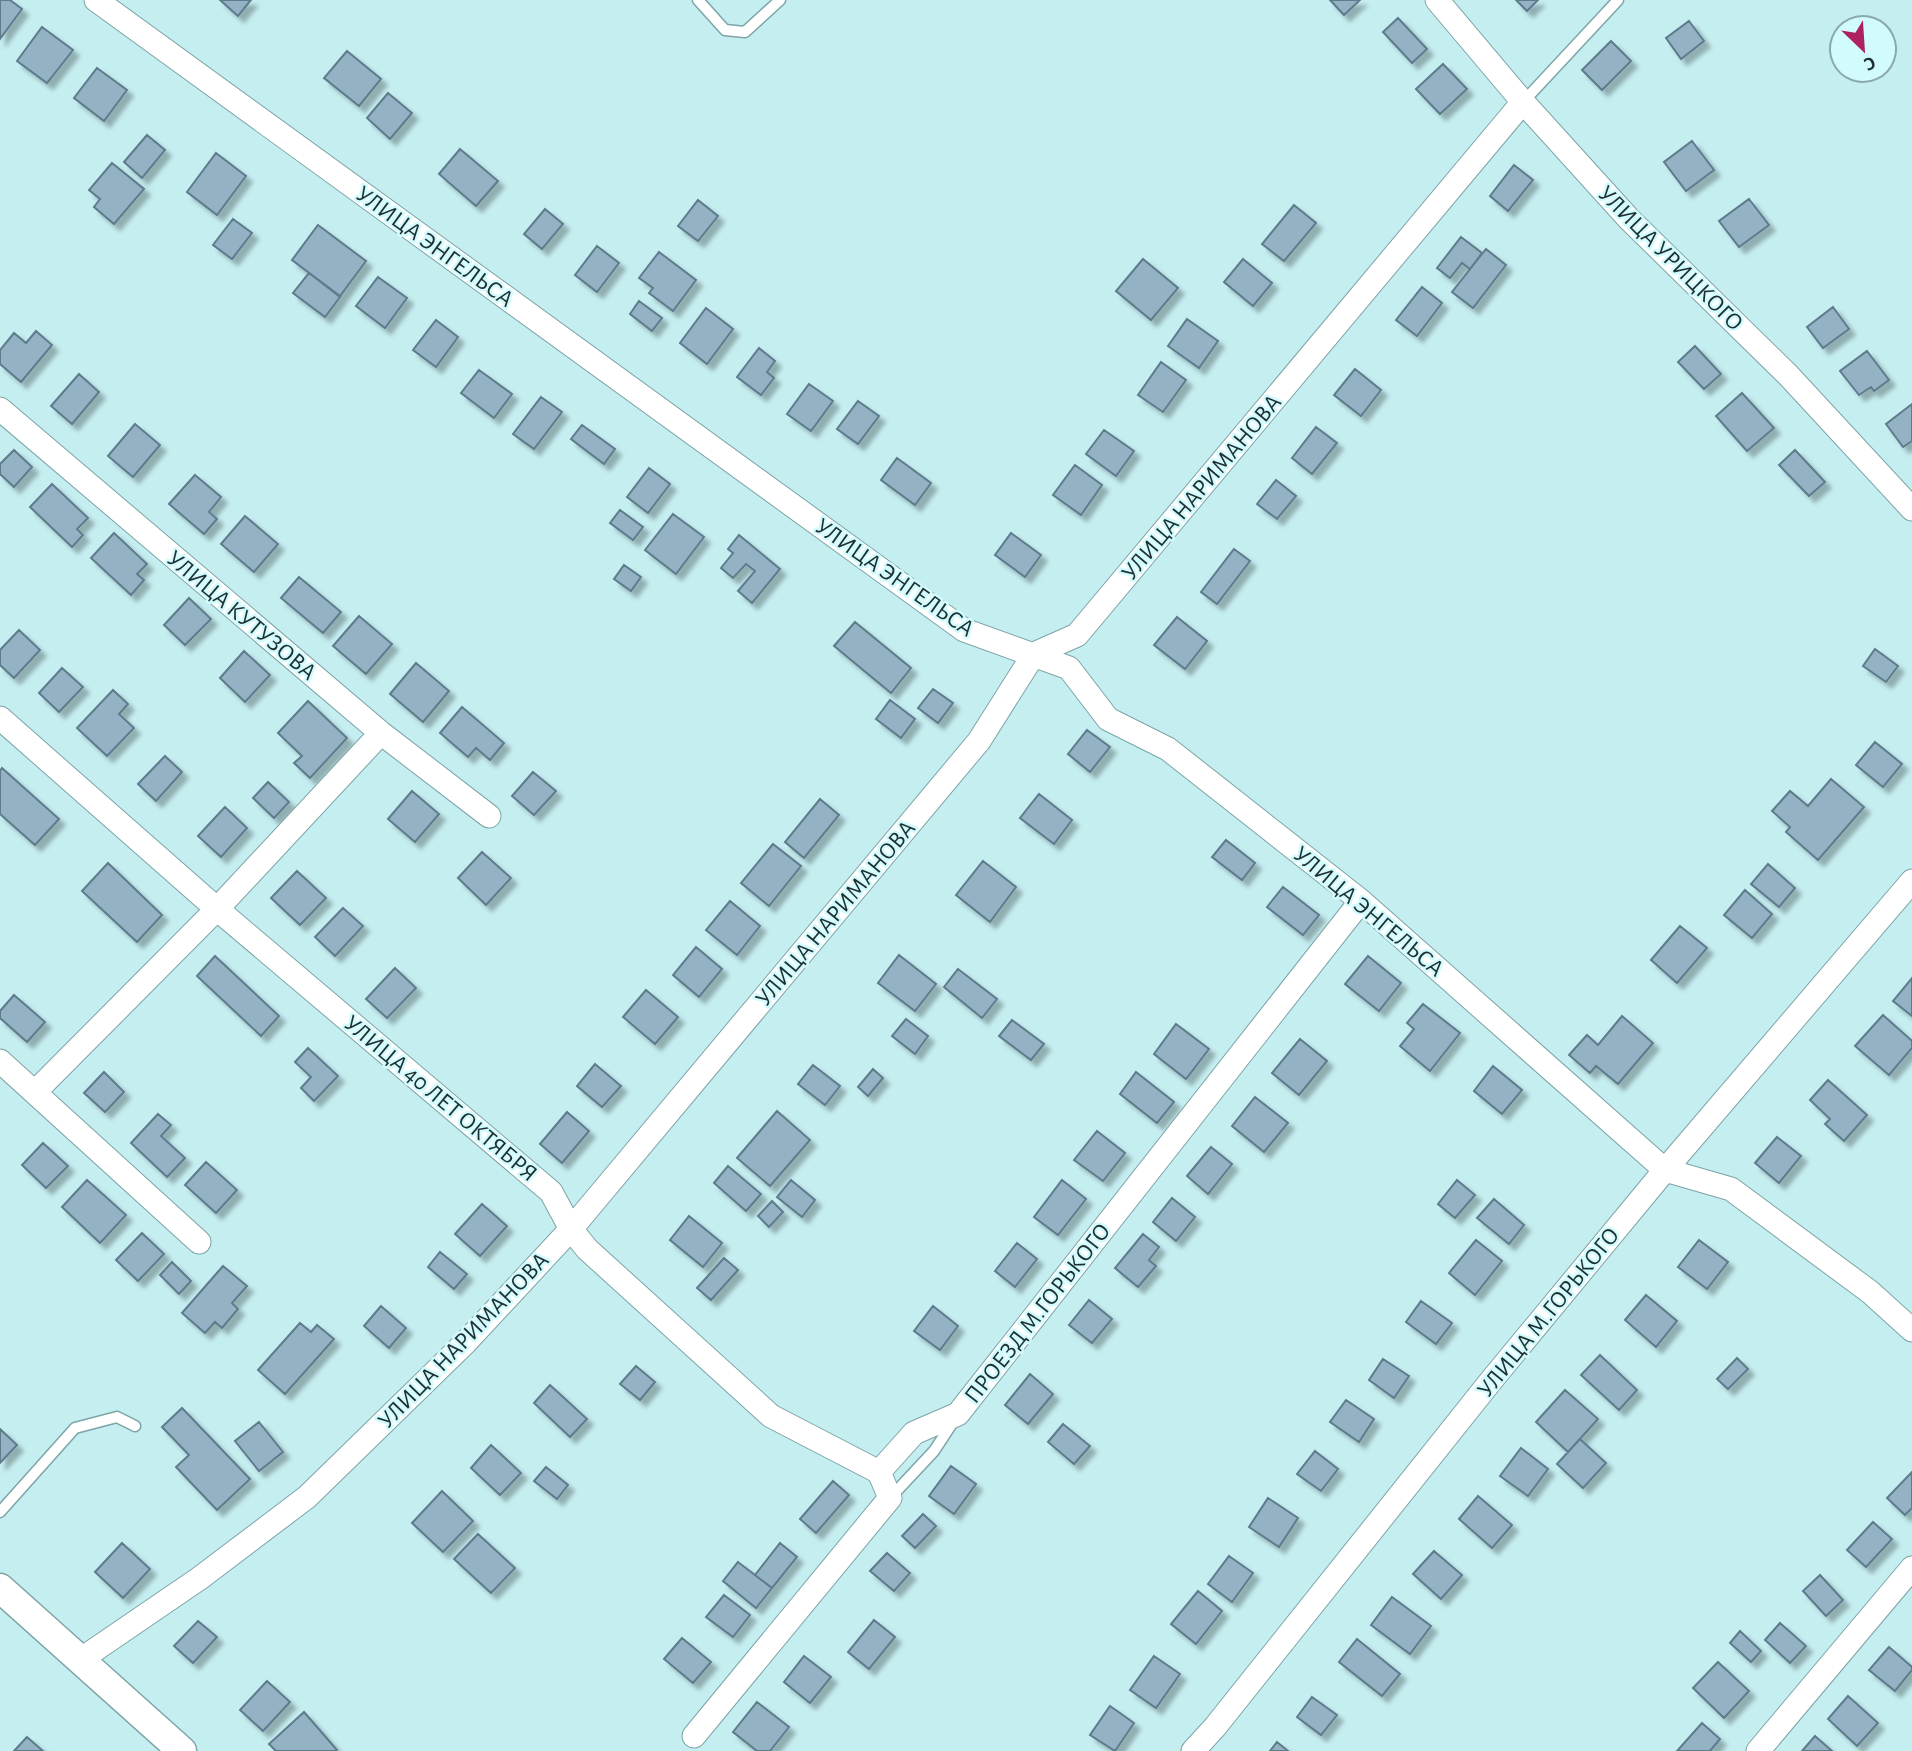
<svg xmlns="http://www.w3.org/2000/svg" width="1912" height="1751" font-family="'Alegreya Sans',sans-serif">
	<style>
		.building { fill: #93b2c4; stroke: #5e7b8c; stroke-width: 2; filter: url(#shadow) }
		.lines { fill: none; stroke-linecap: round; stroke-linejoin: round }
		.service-casing { stroke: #7da4a7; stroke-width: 13 }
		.minor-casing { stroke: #7da4a7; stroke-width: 25 }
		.tertiary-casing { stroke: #7da4a7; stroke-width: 31 }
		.service { stroke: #fff; stroke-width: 10 }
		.minor { stroke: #fff; stroke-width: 23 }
		.tertiary { stroke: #fff; stroke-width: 28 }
		.labels { text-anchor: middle; stroke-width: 5; stroke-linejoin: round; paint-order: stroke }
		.street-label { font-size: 24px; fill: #1f2f31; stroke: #d2fbfe }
	</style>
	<defs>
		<filter id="shadow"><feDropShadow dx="6" dy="6" stdDeviation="2" flood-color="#0004"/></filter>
	</defs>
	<rect width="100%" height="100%" fill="#c5eef1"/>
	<!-- building -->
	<path class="building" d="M0,0H10L22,9L0,39Z
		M220,0H251L238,16Z
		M1330,0H1360L1344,15Z
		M1516,0H1538L1527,11Z
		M1398,18L1427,49L1412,63L1383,32Z
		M1689,21L1704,41L1681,59L1666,38Z
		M42,27L73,50L47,83L17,61Z
		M1611,41L1631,61L1602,90L1582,70Z
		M347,51L381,79L359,106L324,78Z
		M1443,64L1467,89L1440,114L1416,89Z
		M97,68L127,90L104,121L74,98Z
		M388,93L412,113L390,139L367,118Z
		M147,135L165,150L142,178L124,162Z
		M1692,141L1714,170L1686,191L1664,162Z
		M460,149L498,181L476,206L439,174Z
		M216,153L246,176L217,215L187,192Z
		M112,163L144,189L114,224L94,207L100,199L89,190Z
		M1514,165L1533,180L1508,211L1490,196Z
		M1749,199L1769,225L1739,247L1719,221Z
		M698,200L718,216L698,241L678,226Z
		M1294,205L1316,223L1284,261L1262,244Z
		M545,209L563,224L542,249L524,234Z
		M233,219L252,233L232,259L213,245Z
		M318,225L366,261L340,296L292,260Z
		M1461,237L1482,253L1470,269L1462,263L1450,278L1437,268Z
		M597,246L619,263L597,292L575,275Z
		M1486,249L1506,265L1473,308L1452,292Z
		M659,252L696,280L673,311L649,293L653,288L639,278Z
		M1143,259L1178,288L1151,320L1116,291Z
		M1243,259L1272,283L1253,306L1224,282Z
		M309,273L340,297L325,317L293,293Z
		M378,277L407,298L385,328L356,306Z
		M1422,287L1442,303L1417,336L1396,320Z
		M639,301L662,318L652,331L630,314Z
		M1833,307L1849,329L1823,348L1807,327Z
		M706,308L733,329L707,364L680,343Z
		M1187,319L1218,341L1199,368L1168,346Z
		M436,320L458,337L436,367L413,350Z
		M36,331L52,345L21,382L0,364V350L14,333L26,343Z
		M1695,346L1721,374L1704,389L1678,362Z
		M759,348L775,361L767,372L774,378L761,395L737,377Z
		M1867,351L1889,380L1874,391L1871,387L1859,395L1840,371Z
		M1161,362L1186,380L1163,412L1138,395Z
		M1355,369L1381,390L1361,416L1334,395Z
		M479,370L512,394L494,418L461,393Z
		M79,374L99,392L72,424L51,406Z
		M809,384L833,401L811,431L787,414Z
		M1742,393L1774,428L1747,451L1716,416Z
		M541,397L562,412L534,449L513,434Z
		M858,401L879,416L858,444L837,429Z
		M1912,404V441L1903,447L1886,424Z
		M135,424L160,445L133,477L108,456Z
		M582,425L615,449L604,464L571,439Z
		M1316,427L1337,443L1312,474L1292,458Z
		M1104,430L1134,451L1116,476L1086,454Z
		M14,450L32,467L14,487L0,474V464Z
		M1795,450L1825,482L1809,496L1779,465Z
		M897,458L931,483L915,505L881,480Z
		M1075,465L1102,485L1081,515L1053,495Z
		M649,468L670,484L648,513L627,497Z
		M195,475L221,497L209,512L217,519L204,534L169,504Z
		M1276,480L1296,496L1277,519L1257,504Z
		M52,484L88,518L77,529L83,535L72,547L30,507Z
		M620,510L643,527L633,540L610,523Z
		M673,514L704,537L676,574L645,550Z
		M245,516L278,544L254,572L221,544Z
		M114,533L147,564L137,574L144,580L131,595L91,558Z
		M1011,533L1041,555L1025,577L995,555Z
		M739,535L780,569L752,603L738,591L755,571L746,564L733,578L721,568L733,553L728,549Z
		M1234,549L1250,561L1217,604L1201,592Z
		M624,565L641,577L631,591L614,579Z
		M299,577L341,612L323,633L281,598Z
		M189,598L211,619L185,645L164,625Z
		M359,616L392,644L366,674L333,646Z
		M1177,617L1207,641L1185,669L1154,645Z
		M855,622L911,668L891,693L834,646Z
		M19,630L40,650L14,678L0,665V650Z
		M1875,649L1898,666L1886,682L1863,666Z
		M244,651L270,675L245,702L220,678Z
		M416,663L449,691L423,722L390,694Z
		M62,668L83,687L59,712L39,693Z
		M933,689L953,703L938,723L918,708Z
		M113,690L128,704L119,714L134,728L107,756L77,728Z
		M890,700L915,719L901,738L876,719Z
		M308,701L347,738L310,778L294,763L302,756L278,733Z
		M462,707L504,743L490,760L476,748L468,757L440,733Z
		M1087,730L1110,747L1090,772L1068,754Z
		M1875,742L1902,764L1883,787L1856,765Z
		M165,756L182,772L156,801L138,784Z
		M2,768L59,819L35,845L0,814V771Z
		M533,772L556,791L534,815L512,796Z
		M1831,779L1864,807L1818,860L1786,832L1790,827L1772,811L1790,791L1808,806Z
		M268,782L289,802L274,818L253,798Z
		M412,791L439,814L415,842L388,819Z
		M1039,794L1072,820L1054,844L1020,818Z
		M820,799L839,815L804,858L785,842Z
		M225,807L247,828L221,857L198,836Z
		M1226,840L1255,863L1242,880L1212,857Z
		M773,844L801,866L769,906L741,883Z
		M482,852L511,878L486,905L458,878Z
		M983,861L1016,887L990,922L956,895Z
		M108,863L162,915L137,942L82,891Z
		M1768,864L1795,888L1779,907L1751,884Z
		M297,871L326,898L300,925L271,898Z
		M1283,887L1319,915L1303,935L1267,907Z
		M1745,890L1772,914L1752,938L1724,915Z
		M730,901L760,926L737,955L706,930Z
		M343,908L363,926L335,956L315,937Z
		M1680,926L1707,948L1677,983L1651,960Z
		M696,947L722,969L699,997L673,975Z
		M899,955L936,984L915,1011L878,983Z
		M215,956L279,1016L261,1036L197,976Z
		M1368,956L1401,983L1379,1011L1345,984Z
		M395,968L416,988L387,1018L366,999Z
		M958,969L997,999L982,1018L944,987Z
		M1912,978V1016L1893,1001Z
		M646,990L678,1017L655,1044L623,1017Z
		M14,995L45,1022L27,1042L0,1018V1011Z
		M1423,1004L1460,1033L1430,1071L1400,1046L1414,1029L1407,1023Z
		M1883,1015L1912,1041V1048L1889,1075L1855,1046Z
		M1622,1016L1653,1043L1618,1084L1596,1066L1590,1073L1569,1055L1587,1035L1598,1045Z
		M906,1019L928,1036L915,1054L892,1036Z
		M1012,1020L1044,1044L1031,1060L999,1036Z
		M1176,1024L1209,1049L1186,1079L1154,1054Z
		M1300,1039L1327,1061L1299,1095L1272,1073Z
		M308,1048L338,1076L314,1101L301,1088L311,1077L295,1062Z
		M595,1064L621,1086L602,1107L577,1086Z
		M813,1065L840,1086L825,1105L798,1084Z
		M1493,1066L1522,1090L1502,1114L1474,1091Z
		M873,1069L883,1078L868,1096L858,1087Z
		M104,1072L124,1092L105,1112L84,1093Z
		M1136,1072L1174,1102L1157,1123L1120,1094Z
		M1828,1080L1867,1115L1844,1141L1825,1124L1830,1119L1810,1100Z
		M1255,1097L1288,1123L1264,1152L1232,1126Z
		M777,1111L810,1140L770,1186L737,1158Z
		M567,1112L589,1131L562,1163L540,1144Z
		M158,1114L171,1125L161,1136L185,1158L167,1177L131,1143Z
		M1097,1131L1125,1153L1103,1181L1074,1160Z
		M1777,1137L1801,1156L1779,1183L1755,1163Z
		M43,1143L68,1166L46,1188L22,1165Z
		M1211,1147L1232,1164L1208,1194L1187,1176Z
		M206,1162L237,1190L216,1213L185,1185Z
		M728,1166L761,1194L746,1211L714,1183Z
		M87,1180L126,1215L100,1243L62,1207Z
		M791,1180L815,1200L802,1217L777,1197Z
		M1062,1180L1086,1199L1058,1235L1034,1217Z
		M1457,1180L1475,1195L1455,1218L1438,1204Z
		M1172,1198L1195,1217L1176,1241L1153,1222Z
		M1494,1199L1524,1225L1509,1244L1477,1218Z
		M772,1201L783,1212L769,1227L758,1216Z
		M482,1204L507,1226L480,1256L455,1234Z
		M689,1216L722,1243L703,1267L670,1240Z
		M142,1233L164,1254L138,1281L116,1260Z
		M1143,1234L1159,1247L1149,1260L1156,1266L1138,1287L1115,1268Z
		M1476,1240L1502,1261L1475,1295L1449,1273Z
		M1699,1240L1728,1262L1707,1289L1678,1267Z
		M1017,1243L1037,1259L1015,1287L995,1271Z
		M440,1252L467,1274L454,1289L428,1267Z
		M724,1258L738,1270L711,1300L697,1288Z
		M172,1262L191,1281L179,1294L160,1275Z
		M223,1266L247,1286L232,1303L238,1309L222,1328L215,1322L205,1333L182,1313Z
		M1646,1295L1677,1321L1656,1347L1625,1320Z
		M1089,1300L1112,1319L1092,1343L1069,1325Z
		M1421,1301L1452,1323L1436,1344L1406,1322Z
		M381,1306L406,1328L389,1348L364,1326Z
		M933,1306L958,1326L940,1350L914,1331Z
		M300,1323L311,1332L317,1325L334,1339L285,1394L258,1370Z
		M1600,1355L1637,1390L1619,1410L1581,1375Z
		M1737,1358L1748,1369L1728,1389L1717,1379Z
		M1383,1359L1409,1376L1394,1398L1369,1380Z
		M636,1366L655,1382L640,1400L620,1384Z
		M1030,1374L1053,1394L1028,1424L1005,1405Z
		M550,1385L587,1419L570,1437L534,1403Z
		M1565,1390L1598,1419L1568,1452L1536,1422Z
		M1346,1400L1374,1419L1359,1442L1330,1422Z
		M182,1408L250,1479L217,1510L176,1467L189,1455L162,1427Z
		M259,1422L283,1452L259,1471L235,1441Z
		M1063,1424L1090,1446L1074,1464L1048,1442Z
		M0,1429L17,1445L0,1463Z
		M1580,1439L1606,1463L1583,1488L1557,1464Z
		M491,1445L521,1473L500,1495L471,1468Z
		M1521,1448L1548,1469L1528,1496L1500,1476Z
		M1315,1451L1338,1469L1321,1491L1297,1474Z
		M951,1466L976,1484L954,1514L929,1496Z
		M546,1467L568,1485L557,1499L534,1481Z
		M1912,1472V1508L1905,1515L1887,1498Z
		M833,1481L849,1495L816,1533L800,1519Z
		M442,1491L473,1521L443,1552L412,1523Z
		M1478,1496L1512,1525L1492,1548L1459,1519Z
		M1268,1498L1298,1518L1279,1547L1249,1527Z
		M923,1514L936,1526L915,1548L902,1536Z
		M1873,1522L1892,1539L1866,1567L1847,1550Z
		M478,1534L515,1568L491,1593L454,1559Z
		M122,1543L150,1569L123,1598L95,1572Z
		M780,1543L797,1557L772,1588L755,1575Z
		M1434,1551L1462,1575L1441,1599L1413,1574Z
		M887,1553L910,1573L894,1591L870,1571Z
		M1229,1556L1253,1573L1232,1602L1208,1584Z
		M738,1562L772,1588L756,1608L723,1581Z
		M1820,1575L1843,1600L1826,1616L1803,1591Z
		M1198,1591L1222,1611L1196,1644L1171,1624Z
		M724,1595L750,1615L733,1637L706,1617Z
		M1392,1597L1431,1626L1410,1654L1371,1625Z
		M874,1620L895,1637L869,1669L848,1652Z
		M198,1621L217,1637L193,1663L174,1646Z
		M1780,1623L1806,1646L1790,1663L1765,1640Z
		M1740,1631L1761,1651L1751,1662L1730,1643Z
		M682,1638L711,1662L693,1683L664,1659Z
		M1357,1639L1400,1674L1382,1696L1339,1662Z
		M1889,1647L1912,1667V1670L1895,1691L1869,1670Z
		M804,1656L831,1677L810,1703L784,1682Z
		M1154,1656L1180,1674L1156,1708L1130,1690Z
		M1718,1662L1749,1691L1724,1718L1693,1688Z
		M267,1681L290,1702L263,1731L240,1710Z
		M1848,1696L1878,1723L1857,1746L1828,1719Z
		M1312,1697L1337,1715L1321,1735L1297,1717Z
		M757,1702L789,1727L770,1751H757L733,1732Z
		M1110,1706L1134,1723L1115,1751L1090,1735Z
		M304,1712L337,1750L335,1751H276L269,1744Z
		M1702,1723L1720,1739L1710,1751H1677Z
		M1815,1736L1832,1751H1802Z
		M27,1737L43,1751H14Z
		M1277,1742L1288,1751H1270Z"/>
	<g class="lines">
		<!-- service casing -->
		<g class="service-casing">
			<path id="service" d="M698,0L725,30L745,32L780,0
				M1523,102L1618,0
				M890,1498L934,1451L955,1419
				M0,1512L75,1428L117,1417L135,1426"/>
		</g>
		<!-- minor casing -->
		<g class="minor-casing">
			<path id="minor" d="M96,0L964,630L1069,668L1108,719L1168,749L1361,901L1665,1170L1731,1189L1870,1292L1912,1330
				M1437,0L1523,102L1629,219L1789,376L1912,509
				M0,409L381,733L489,816
				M0,718L217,909L551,1192L571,1229L587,1249L771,1416L879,1472
				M0,1061L199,1242
				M35,1092L217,909L381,733
				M80,1660L200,1578L307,1497L466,1342L571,1229L979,741L1034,654L1077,635L1523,102
				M694,1736L890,1498L879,1472L914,1433L958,1414L1361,901
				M1193,1751L1215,1727L1490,1382L1665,1170L1912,881
				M1758,1751L1912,1568"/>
		</g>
		<!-- tertiary casing -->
		<g class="tertiary-casing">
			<path id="tertiary" d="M0,1588L182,1751"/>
		</g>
		<!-- service -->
		<use href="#service" class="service"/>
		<!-- minor -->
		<use href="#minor" class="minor"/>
		<!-- tertiary -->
		<use href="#tertiary" class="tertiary"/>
	</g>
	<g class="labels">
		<!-- street labels -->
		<g class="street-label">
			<text transform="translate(435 246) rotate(36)" y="8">УЛИЦА ЭНГЕЛЬСА</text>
			<text transform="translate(1671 258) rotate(45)" y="8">УЛИЦА УРИЦКОГО</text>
			<text transform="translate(1201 487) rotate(-50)" y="8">УЛИЦА НАРИМАНОВА</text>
			<text transform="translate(895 577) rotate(35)" y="8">УЛИЦА ЭНГЕЛЬСА</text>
			<text transform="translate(242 615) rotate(40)" y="8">УЛИЦА КУТУЗОВА</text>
			<text transform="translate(1369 911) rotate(40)" y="8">УЛИЦА ЭНГЕЛЬСА</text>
			<text transform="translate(835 913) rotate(-50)" y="8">УЛИЦА НАРИМАНОВА</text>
			<text transform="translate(441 1098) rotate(40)" y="8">УЛИЦА 40 ЛЕТ ОКТЯБРЯ</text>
			<text transform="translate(1548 1312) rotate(-51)" y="8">УЛИЦА М.ГОРЬКОГО</text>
			<text transform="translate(1037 1313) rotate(-52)" y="8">ПРОЕЗД М.ГОРЬКОГО</text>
			<text transform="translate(463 1340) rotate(-46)" y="8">УЛИЦА НАРИМАНОВА</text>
		</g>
	</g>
	<!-- north arrow -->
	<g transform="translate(1863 49) rotate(155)"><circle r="33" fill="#d2fbfe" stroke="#8aa9ac" stroke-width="2"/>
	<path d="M0-5L12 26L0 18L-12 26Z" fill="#ad2161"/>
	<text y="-10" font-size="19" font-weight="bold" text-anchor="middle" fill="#1f2f31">С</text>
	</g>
</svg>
